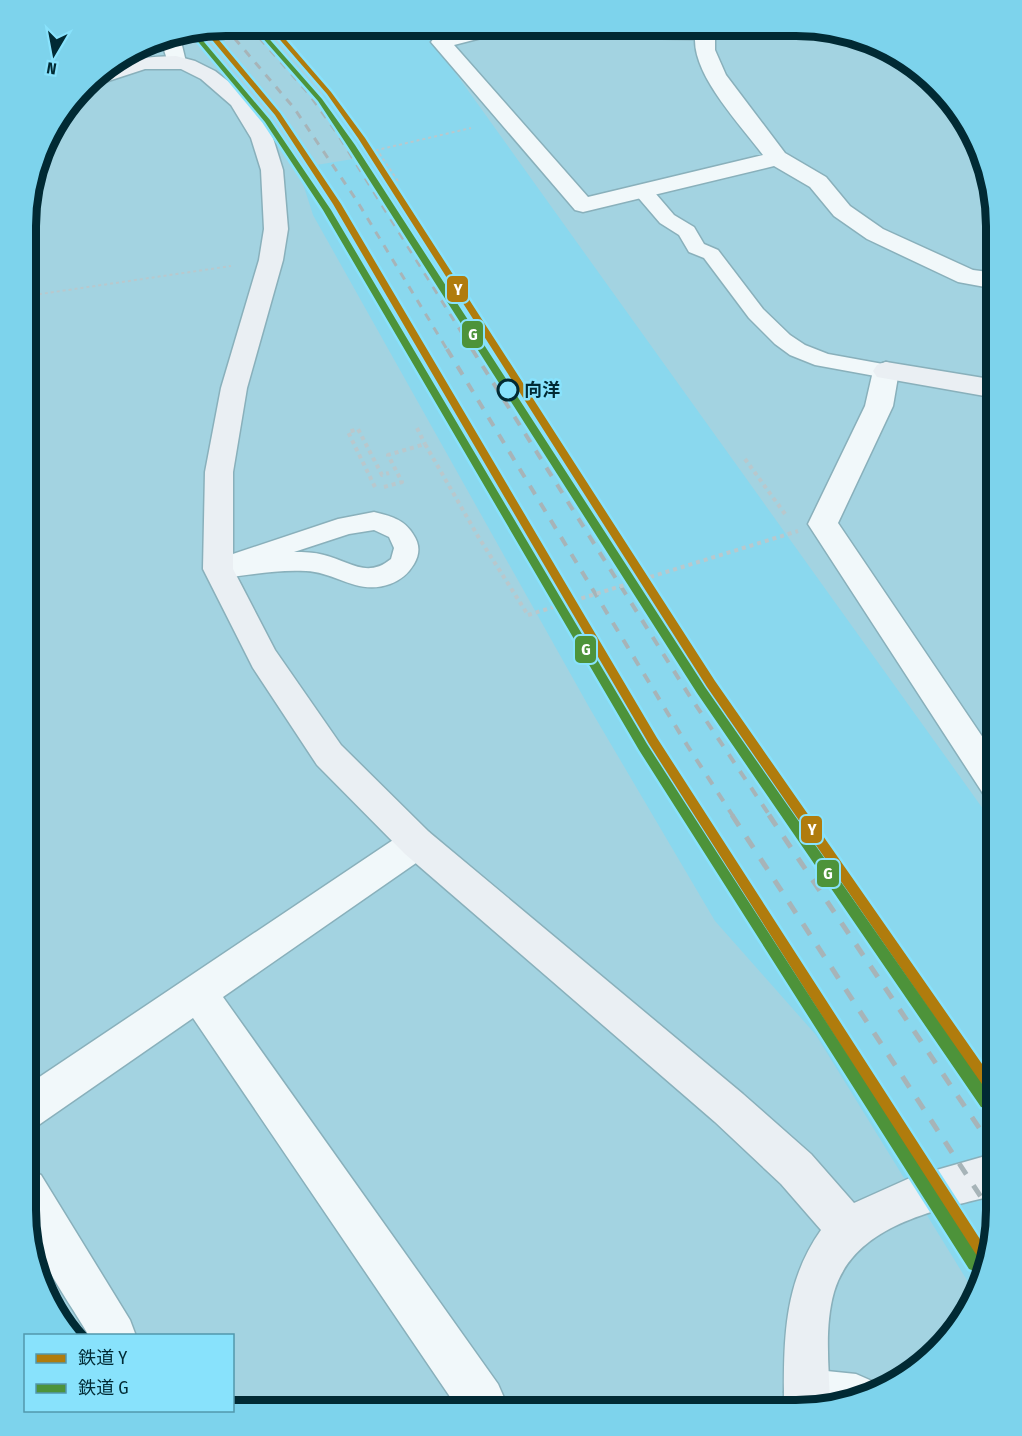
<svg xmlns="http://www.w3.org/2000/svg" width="1022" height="1436" font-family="'Fira Sans Condensed','Noto Sans JP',sans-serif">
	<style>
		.built { fill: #8ad8ee }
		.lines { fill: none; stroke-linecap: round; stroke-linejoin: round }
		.lane-casing { stroke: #89b0bb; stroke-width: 3 }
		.street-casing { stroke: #89b0bb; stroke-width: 3 }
		.secondary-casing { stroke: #89b0bb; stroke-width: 3 }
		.path-far1 { stroke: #b9c8cd; stroke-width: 2; stroke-dasharray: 3 3; stroke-linecap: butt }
		.path { stroke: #b9c8cd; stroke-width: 4; stroke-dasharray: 4 4; stroke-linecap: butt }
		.lane { fill: #f1f8fa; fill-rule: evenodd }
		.street { fill: #f1f8fa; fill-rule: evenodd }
		.secondary { fill: #eaeff3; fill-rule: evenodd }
		.rail-far2 { stroke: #a7b4b8; stroke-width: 3; stroke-dasharray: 8 8; stroke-linecap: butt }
		.rail-far1 { stroke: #a7b4b8; stroke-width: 4; stroke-dasharray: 10 10; stroke-linecap: butt }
		.rail { stroke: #a7b4b8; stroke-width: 5; stroke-dasharray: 13 13; stroke-linecap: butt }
		.path-bridge { stroke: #b9c8cd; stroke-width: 4; stroke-dasharray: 4 4; stroke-linecap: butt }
		.rail-1-casing { stroke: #88e2fc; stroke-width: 5 }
		.rail-2-casing { stroke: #88e2fc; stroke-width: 5 }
		.rail-1 { fill: #b07c0d; fill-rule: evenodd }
		.rail-2 { fill: #4d933a; fill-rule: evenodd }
		.stop-dot { fill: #88e2fc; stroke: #012a34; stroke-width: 3 }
		.labels { text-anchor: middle; stroke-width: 5; stroke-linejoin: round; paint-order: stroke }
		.stop-label { font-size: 18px; font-weight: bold; fill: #012a34; stroke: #88e2fc; text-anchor: start }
		.rim { fill: none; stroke: #012a34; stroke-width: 8 }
		.line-badge { stroke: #88e2fc; stroke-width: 2 }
		.badge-label { font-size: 16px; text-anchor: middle; font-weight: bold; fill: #fff }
	</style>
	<rect width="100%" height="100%" fill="#a3d3e1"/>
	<!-- built -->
	<path class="built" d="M278,26H417L429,36L996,827V1223L973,1290L816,1035L715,921L589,707L313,215L298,168L359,158L333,121L312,67Z"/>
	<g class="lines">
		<!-- lane casing -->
		<g class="lane-casing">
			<path id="lane" d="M643,185L650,187L674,215L694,227L704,244L718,250L763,309L790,335L805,345L828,354L894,366L897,371L894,376L886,378L815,365L790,355L775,344L749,318L704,258L689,252L679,235L660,223L636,195L634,191Z
				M374,512C390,516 404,519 413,534C420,544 420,554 414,564C408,574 401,580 390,584C358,596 336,572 306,571C276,569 247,576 218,578L209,576L206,569L209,562L338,519ZM374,530L389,537L394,548L391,559C367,579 349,561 324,555C314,552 304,552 294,552L349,534Z"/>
		</g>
		<!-- street casing -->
		<g class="street-casing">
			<path id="street" d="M479,26L730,27L727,31L715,36V50L726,75L785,153L826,177L850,206L883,229L973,270L996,273V289L958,282L867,239L834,216L810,187L774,166L583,212L575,210L431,42L434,38ZM489,36L695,39C694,77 741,125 763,155L588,197L454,45Z
				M179,33L186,62L183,66H169L160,37Z
				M886,362L895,365L899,371L893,406L838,523L996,757V800L984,795L808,524L865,406L873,371L877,365Z
				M417,828L429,832L435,843L429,854L223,997L498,1384L505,1400V1410H459L193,1018L40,1124L26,1130V1086L405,832Z
				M26,1169L41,1175L130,1320L136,1336H89C55,1278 19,1239 26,1169Z
				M807,1369L856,1374L872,1381L877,1392L797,1410L791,1408L784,1392L791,1376Z"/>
		</g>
		<!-- secondary casing -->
		<g class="secondary-casing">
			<path id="secondary" d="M176,56L195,61L215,71L247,96L273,138L283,170L288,229L283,260L247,388L233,472V569L275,650L341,745L429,832L743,1094L811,1154L854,1203L912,1177L996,1153V1195C937,1210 854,1224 834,1292C824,1327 829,1367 830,1403L785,1410L784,1408C784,1344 782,1285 821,1230L781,1184L715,1122L405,854L317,765L253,668L203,569L205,472L221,388L259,260L264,229L261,170L251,138L231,105L201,79L181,69H145L96,85L85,86C107,59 143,57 176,56Z
				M886,362L996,380V398L877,377L873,371L877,365Z"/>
		</g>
		<!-- path-far1 -->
		<path class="path-far1" d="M398,181L377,150L471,128
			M27,296L231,266"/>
		<!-- path -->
		<path class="path" d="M417,428L425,444
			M745,459L785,514
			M375,487L348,432L358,429L382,475L389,473
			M384,487L402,482L388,455L425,444L479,538L528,615"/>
		<!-- lane -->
		<use href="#lane" class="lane"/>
		<!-- street -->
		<use href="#street" class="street"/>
		<!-- secondary -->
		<use href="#secondary" class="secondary"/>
		<!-- rail-far2 -->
		<path class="rail-far2" d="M224,26L294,108L357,201L448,351
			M249,26L309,94L337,133L473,351"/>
		<!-- rail-far1 -->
		<path class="rail-far1" d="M447,349L687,745L733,816
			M472,349L689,695L770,816"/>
		<!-- rail -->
		<path class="rail" d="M732,815L996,1220
			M769,815L996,1153"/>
		<!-- path-bridge -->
		<path class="path-bridge" d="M528,615L798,531"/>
		<!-- rail-1 casing -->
		<g class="rail-1-casing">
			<path id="rail-1" d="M268,26H274L331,92L365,138L715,681L996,1084V1101L991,1099L707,687L358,138L327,94Z
				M209,28L280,113L341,204L657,738L987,1250L982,1264L979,1263L649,744L333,204L275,115L203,29Z"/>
		</g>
		<!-- rail-2 casing -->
		<g class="rail-2-casing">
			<path id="rail-2" d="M260,33H264L322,99L355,145L705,687L991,1097L992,1102L991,1107L986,1108L981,1107L697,693L347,145L318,101L260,35Z
				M195,36H199L270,120L331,210L647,744L979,1259L981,1264L979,1269L974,1271L969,1269L639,750L323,210L265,122L195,38Z"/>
		</g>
		<!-- rail-1 -->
		<use href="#rail-1" class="rail-1"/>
		<!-- rail-2 -->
		<use href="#rail-2" class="rail-2"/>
	</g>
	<!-- markers -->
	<circle class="stop-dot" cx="508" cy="390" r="10"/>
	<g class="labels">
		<!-- stop labels -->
		<g class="stop-label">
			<text x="524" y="396">向洋</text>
		</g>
	</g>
	<!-- crop -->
	<path d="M0 0H1022V1436H0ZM226 36H796A190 190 0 0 1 986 226V1210A190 190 0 0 1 796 1400H226A190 190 0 0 1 36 1210V226A190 190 0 0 1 226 36Z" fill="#7dd3ec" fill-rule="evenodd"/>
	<path class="rim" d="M226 36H796A190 190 0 0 1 986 226V1210A190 190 0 0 1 796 1400H226A190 190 0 0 1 36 1210V226A190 190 0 0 1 226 36Z"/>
	<g class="line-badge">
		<rect x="446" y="275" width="23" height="28" rx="6" fill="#b07c0d"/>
		<rect x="461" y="320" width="23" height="29" rx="6" fill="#4d933a"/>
		<rect x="574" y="635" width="23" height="29" rx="6" fill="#4d933a"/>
		<rect x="800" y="815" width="23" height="29" rx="6" fill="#b07c0d"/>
		<rect x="816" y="859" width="24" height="29" rx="6" fill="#4d933a"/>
	</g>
	<g class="badge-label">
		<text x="458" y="295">Y</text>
		<text x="473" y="340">G</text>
		<text x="586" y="655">G</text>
		<text x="812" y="835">Y</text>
		<text x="828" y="879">G</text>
	</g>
	<!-- legend -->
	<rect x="24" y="1334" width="210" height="78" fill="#88e2fc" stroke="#5298ac" stroke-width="1.5"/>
	<rect x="36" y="1354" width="30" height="9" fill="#b07c0d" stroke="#5298ac" stroke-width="1.5"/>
	<text x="78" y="1364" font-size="18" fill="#012a34">鉄道 Y</text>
	<rect x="36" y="1384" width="30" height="9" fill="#4d933a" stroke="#5298ac" stroke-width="1.5"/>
	<text x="78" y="1394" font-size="18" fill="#012a34">鉄道 G</text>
	<!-- north arrow -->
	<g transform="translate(54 54) rotate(190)" stroke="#88e2fc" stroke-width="4.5" paint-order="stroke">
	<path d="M0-4.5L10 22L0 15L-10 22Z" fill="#012a34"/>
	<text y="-9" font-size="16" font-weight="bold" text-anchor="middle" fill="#012a34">N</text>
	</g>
</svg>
